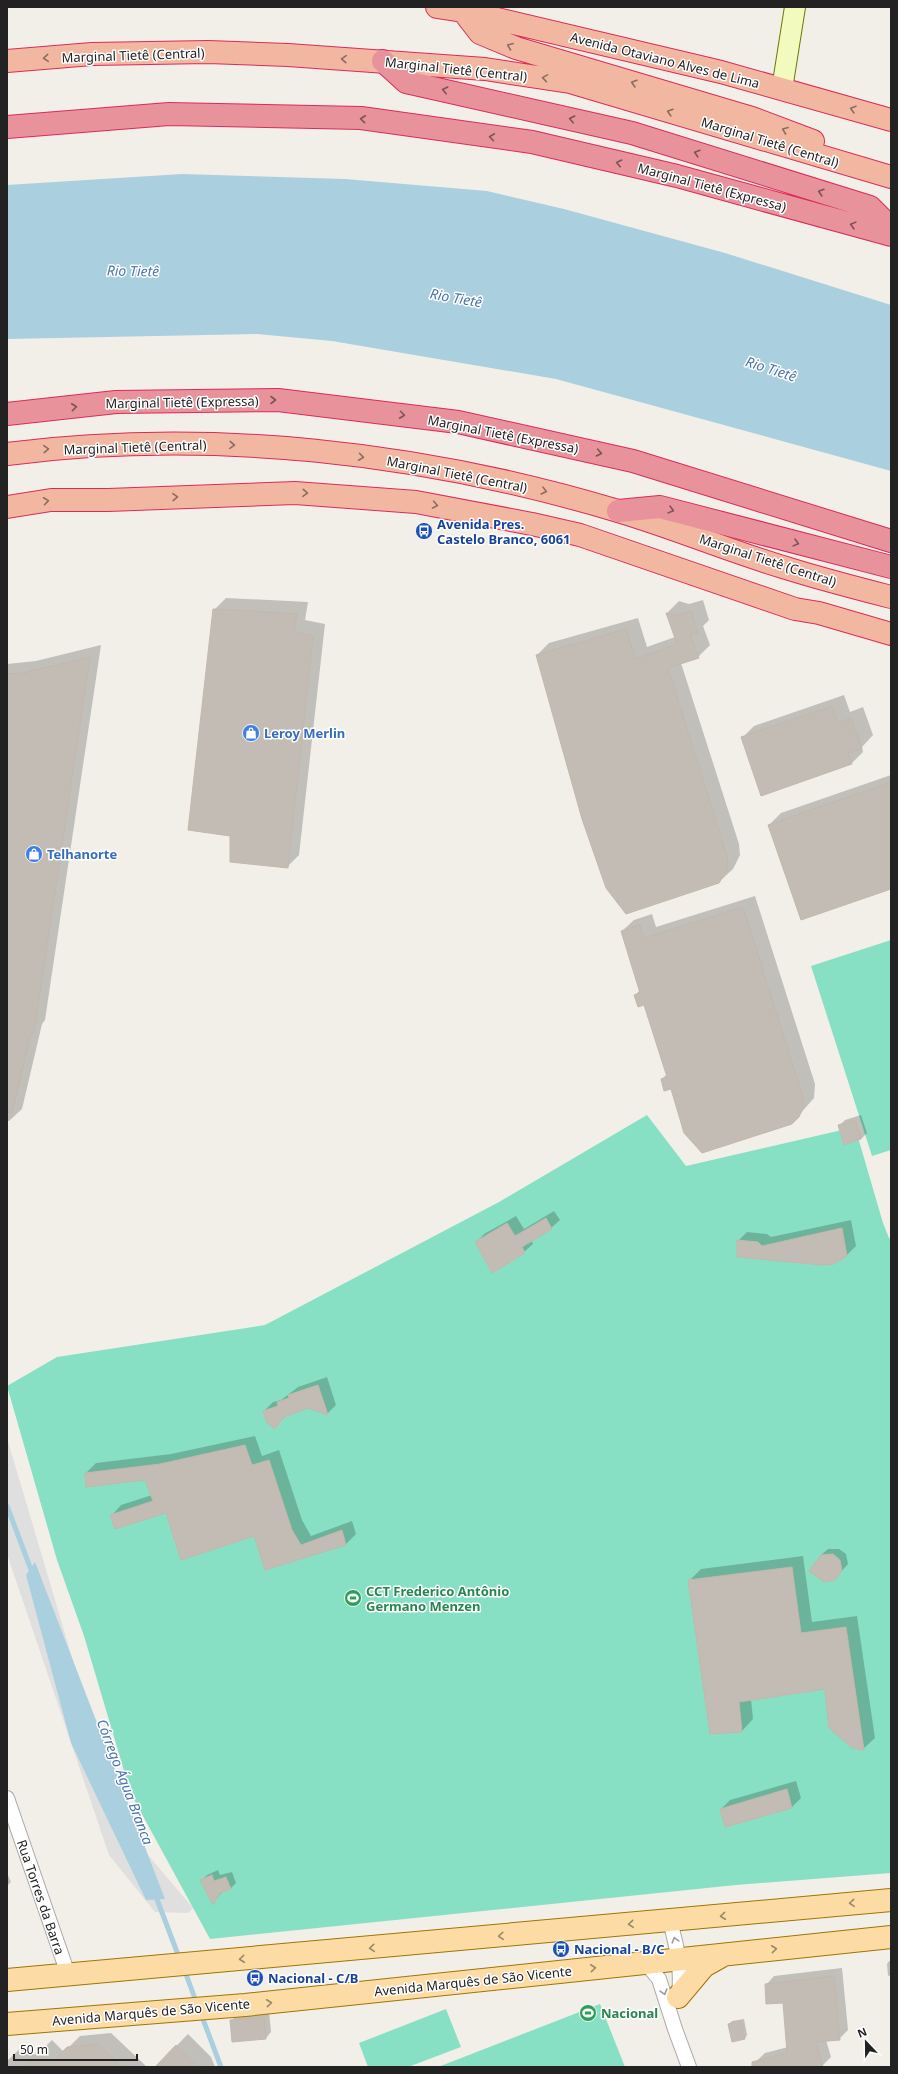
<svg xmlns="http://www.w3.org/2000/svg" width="898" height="2074" font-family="'Noto Sans',sans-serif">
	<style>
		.residential { fill: #e0dfdf }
		.pitch { fill: #88e0c4 }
		.water { fill: #aacfdf }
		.shadow { fill: #0003 }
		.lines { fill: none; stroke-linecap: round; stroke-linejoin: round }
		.stream { stroke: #aacfdf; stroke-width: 5 }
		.building { fill: #c3bcb5; stroke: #c4b7ab }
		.minor-casing { stroke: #a9a9a9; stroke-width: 16 }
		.secondary-casing { stroke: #677c05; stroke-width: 22 }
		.primary-casing { stroke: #9f7500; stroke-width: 24 }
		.trunk-casing { stroke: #dc2a5a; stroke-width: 24 }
		.motorway-casing { stroke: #dc2a5a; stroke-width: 24 }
		.minor { stroke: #fff; stroke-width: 14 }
		.secondary { stroke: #f3fabe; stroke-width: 20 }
		.primary { stroke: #fcdca4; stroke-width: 22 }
		.trunk { stroke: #f2b7a0; stroke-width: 22 }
		.motorway { stroke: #e8929c; stroke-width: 22 }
		.oneway { stroke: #8a6c61 }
		.oneway2 { stroke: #7b5459 }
		.oneway3 { stroke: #9a886a }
		.oneway4 { stroke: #9c9c9c }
		.labels { text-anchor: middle; stroke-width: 3; stroke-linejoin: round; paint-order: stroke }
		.street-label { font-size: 13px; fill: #222; stroke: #fff }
		.transit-label { font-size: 13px; font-weight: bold; fill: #164399; stroke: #fff; text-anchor: start }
		.shop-label { font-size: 13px; font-weight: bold; fill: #366cbe; stroke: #fff; text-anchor: start }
		.leisure-label { font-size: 13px; font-weight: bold; fill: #27864d; stroke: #fff; text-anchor: start }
		.water-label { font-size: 14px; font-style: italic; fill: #4a74ab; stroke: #fff }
	</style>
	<rect width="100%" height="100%" fill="#f2efe9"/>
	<!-- residential -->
	<path class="residential" d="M7,1438L95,1735L131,1835L193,1908L188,1913L155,1912L109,1855L7,1554Z"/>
	<!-- pitch -->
	<path class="pitch" d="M891,940V1150L872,1156L811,966Z
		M647,1115L686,1166L855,1127L883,1223L889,1238L891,1239V1873L736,1885L210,1939L131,1794L84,1636L57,1560L7,1386L57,1357L265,1325L499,1202Z
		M600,2004L625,2067H438Z
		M446,2009L461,2047L408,2067H368L359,2043Z"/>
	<!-- water -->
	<path class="water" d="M182,174L345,179L487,191L564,209L725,253L891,305V471L556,379L332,341L257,334L7,339V185Z
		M35,1562L165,1899L146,1900L71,1743L26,1575Z"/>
	<!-- shadow -->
	<path class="shadow" d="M226,598L308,602L305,620L325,624L299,855L287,867L214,610Z
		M703,600L709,620L703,626L710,645L698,657L681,663L739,844L740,855L733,869L720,881L626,913L537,655L549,643L638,618L647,647L675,637L667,613L679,601L689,604Z
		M101,645L45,1020L42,1024L22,1109L9,1121H7V664L36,661Z
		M844,695L850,712L863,707L873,735L862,747L863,752L851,764L742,738L754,726Z
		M891,775V888L769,825L781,813Z
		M755,896L815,1084L814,1098L792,1123L671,1088L662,1079L667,1074L645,1004L635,995L640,990L622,931L634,920L652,914L656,927Z
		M861,1115L867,1133L861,1139L839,1126L845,1120Z
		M554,1211L560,1220L551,1228L531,1240L533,1244L524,1252L476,1243L484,1234L516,1216L524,1229Z
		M851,1220L856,1246L847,1255L834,1263L738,1241L747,1232L767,1234L771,1237Z
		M327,1377L336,1405L327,1414L308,1407L286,1415L275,1427L264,1411L273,1402L281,1400L298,1387Z
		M255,1436L262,1456L279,1450L302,1520L311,1536L352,1521L356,1534L346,1544L265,1569L254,1534L166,1511L112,1515L121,1505L152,1495L146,1478L86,1473L96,1463L171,1454Z
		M828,1549H839L846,1554L848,1564L835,1579L821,1555Z
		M803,1556L812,1622L857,1616L875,1738L863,1749L825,1688L751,1699L753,1719L742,1731L689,1581L701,1569Z
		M796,1781L801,1798L792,1807L721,1809L730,1800Z
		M218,1870L220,1875L232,1872L236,1883L230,1889L223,1891L213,1903L201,1881L207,1875Z
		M7,1873L11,1882L7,1886Z
		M889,1961H891V1975L888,1976L887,1964Z
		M842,1968L848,2030L839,2039L826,2040L831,2057L822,2066L819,2067H750L765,2053L788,2047L784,2002L766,1985L774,1976Z
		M269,2011L271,2032L266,2038L231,2021L237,2015Z
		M744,2019L747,2035L745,2038L729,2024L732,2021Z
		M111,2033L147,2067H7V2061L24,2045L36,2056L52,2040L64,2052L80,2036Z
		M188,2034L211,2057L215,2067H156Z"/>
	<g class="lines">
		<!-- stream -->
		<path class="stream" d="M7,1506L33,1575
			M155,1894L180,1960
			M184,1969L197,2004
			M201,2014L221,2067"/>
	</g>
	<!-- building -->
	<path class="building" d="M213,609L297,614L294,632L313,636L288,868L230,862V836L188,830Z
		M691,611L698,633L690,635L699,658L668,668L727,856L728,868L719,883L626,914L606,888L582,819L536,655L626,629L635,659L677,644L666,613L677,615Z
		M90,657L34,1033H31L12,1113L7,1112V674L23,673Z
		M832,706L838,723L851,718L862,748L848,753L852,764L761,796L741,737Z
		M891,782V889L801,920L768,825Z
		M743,907L803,1097L804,1106L799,1117L792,1124L702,1153L684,1133L671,1089L664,1091L661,1079L667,1077L644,1005L638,1007L634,995L640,993L621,931L640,925L644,938Z
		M855,1120L861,1139L844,1145L838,1125Z
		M546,1218L552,1229L522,1247L525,1253L492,1273L475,1242L507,1223L515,1236Z
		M842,1228L847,1256L834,1264L822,1265L737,1257V1240L758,1242L762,1246Z
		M318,1385L328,1415L308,1408L284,1417L275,1429L267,1423L263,1411L278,1406L277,1402L289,1398L288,1395Z
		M245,1445L252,1465L269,1460L292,1530L301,1545L342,1530L346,1545L265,1570L254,1536L181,1560L166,1513L115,1529L110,1515L153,1501L145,1480L86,1487L85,1473L160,1464Z
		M833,1554L840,1560L842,1571L835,1580L824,1582L809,1571L821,1555Z
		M792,1567L801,1633L846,1627L864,1750L852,1748L829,1728L825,1689L739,1702L742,1732L710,1734L688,1580Z
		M787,1789L792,1808L725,1827L720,1809Z
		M212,1875L214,1881L226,1877L231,1889L220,1893L213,1905L200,1880Z
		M834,1976L840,2040L816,2042L823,2067H752V2062L787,2053L783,2003L766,2004L765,1984Z
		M264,2017L266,2039L232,2042L230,2020Z
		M741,2021L745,2039L732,2042L728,2024Z
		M98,2044L122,2067H24L39,2051L52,2063L67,2047Z
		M176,2045L198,2067H155Z"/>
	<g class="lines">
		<!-- minor casing -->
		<g class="minor-casing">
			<path id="minor" d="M7,1798L68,1974
				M670,1921C677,1948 682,1967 679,1995
				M641,1963L649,1967L659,1979L675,2029L689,2067"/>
		</g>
		<!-- secondary casing -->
		<g class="secondary-casing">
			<path id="secondary" d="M782,89L795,7"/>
		</g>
		<!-- primary casing -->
		<g class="primary-casing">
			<path id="primary" d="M7,1980L891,1900
				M678,1997L704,1966L722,1956
				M7,2024L245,2005L891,1937"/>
		</g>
		<!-- trunk casing -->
		<g class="trunk-casing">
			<path id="trunk" d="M437,7L463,11L721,72L891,120
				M463,11L480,33L516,48L752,118L813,141
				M7,61L92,54L208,52L288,55L485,69L570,82L891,177
				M7,454C210,428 422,452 618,511C675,528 729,551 786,568C821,579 856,588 891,597
				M7,507L51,500H108L295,493L416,502L532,524L580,535L795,609L819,613L891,634"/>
		</g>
		<!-- motorway casing -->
		<g class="motorway-casing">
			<path id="motorway" d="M383,61L406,82L632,133L870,207L891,228
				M7,127L169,114L361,118L532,142L677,176L891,235
				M7,414L116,402L278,400L458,422L633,461L891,541
				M618,511L660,507L891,567"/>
		</g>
		<!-- minor -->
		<use href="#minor" class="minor"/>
		<!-- secondary -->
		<use href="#secondary" class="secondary"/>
		<!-- primary -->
		<use href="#primary" class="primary"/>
		<!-- trunk -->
		<use href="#trunk" class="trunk"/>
		<!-- motorway -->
		<use href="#motorway" class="motorway"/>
	</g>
	<!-- one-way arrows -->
	<defs><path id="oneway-chevron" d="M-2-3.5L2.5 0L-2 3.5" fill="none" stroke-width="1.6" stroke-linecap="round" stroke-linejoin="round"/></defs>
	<g class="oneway">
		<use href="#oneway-chevron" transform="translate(510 46) rotate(-158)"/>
		<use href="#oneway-chevron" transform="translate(46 58) rotate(175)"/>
		<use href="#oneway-chevron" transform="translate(344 59) rotate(-176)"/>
		<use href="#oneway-chevron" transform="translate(545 78) rotate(-171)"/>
		<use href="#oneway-chevron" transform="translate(634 83) rotate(-164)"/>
		<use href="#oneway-chevron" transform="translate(853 109) rotate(-164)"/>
		<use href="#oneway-chevron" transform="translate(670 112) rotate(-163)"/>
		<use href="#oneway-chevron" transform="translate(785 130) rotate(-159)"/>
		<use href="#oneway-chevron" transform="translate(232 445) rotate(3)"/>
		<use href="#oneway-chevron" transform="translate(46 449) rotate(-4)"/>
		<use href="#oneway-chevron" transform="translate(361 457) rotate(8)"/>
		<use href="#oneway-chevron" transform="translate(544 491) rotate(14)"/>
		<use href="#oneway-chevron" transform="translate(305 493) rotate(4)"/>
		<use href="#oneway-chevron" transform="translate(175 497) rotate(-2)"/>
		<use href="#oneway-chevron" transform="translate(46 501) rotate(-8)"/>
		<use href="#oneway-chevron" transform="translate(435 505) rotate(10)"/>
	</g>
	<g class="oneway2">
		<use href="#oneway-chevron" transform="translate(445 90) rotate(-167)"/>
		<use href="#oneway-chevron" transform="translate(363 119) rotate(-174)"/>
		<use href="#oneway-chevron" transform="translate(572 119) rotate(-167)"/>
		<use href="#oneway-chevron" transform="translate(492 137) rotate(-172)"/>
		<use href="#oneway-chevron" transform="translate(697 153) rotate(-163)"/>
		<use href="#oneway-chevron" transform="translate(619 163) rotate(-167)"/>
		<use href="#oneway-chevron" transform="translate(821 192) rotate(-163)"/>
		<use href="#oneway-chevron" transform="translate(853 225) rotate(-165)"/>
		<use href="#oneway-chevron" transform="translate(273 400)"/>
		<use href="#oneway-chevron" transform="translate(74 407) rotate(-6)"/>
		<use href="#oneway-chevron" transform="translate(402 415) rotate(7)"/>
		<use href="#oneway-chevron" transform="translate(599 453) rotate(12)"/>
		<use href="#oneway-chevron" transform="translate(671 510) rotate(15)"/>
		<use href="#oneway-chevron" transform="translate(796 543) rotate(15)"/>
	</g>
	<g class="oneway3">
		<use href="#oneway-chevron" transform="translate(852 1903) rotate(175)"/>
		<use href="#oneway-chevron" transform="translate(723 1916) rotate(174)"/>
		<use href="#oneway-chevron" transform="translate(631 1924) rotate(175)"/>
		<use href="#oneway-chevron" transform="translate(501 1936) rotate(175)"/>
		<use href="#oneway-chevron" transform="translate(372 1948) rotate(175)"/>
		<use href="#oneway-chevron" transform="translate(774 1949) rotate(-6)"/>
		<use href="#oneway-chevron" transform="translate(242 1959) rotate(174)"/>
		<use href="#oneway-chevron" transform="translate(593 1968) rotate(-6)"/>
		<use href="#oneway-chevron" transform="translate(269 2003) rotate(-6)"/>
	</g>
	<g class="oneway4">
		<use href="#oneway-chevron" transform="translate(675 1940) rotate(-105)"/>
		<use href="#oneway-chevron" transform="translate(664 1992) rotate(74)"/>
	</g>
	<!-- icons -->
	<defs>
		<g id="bus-disc" transform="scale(0.9)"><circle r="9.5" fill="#1a4fb4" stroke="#fff"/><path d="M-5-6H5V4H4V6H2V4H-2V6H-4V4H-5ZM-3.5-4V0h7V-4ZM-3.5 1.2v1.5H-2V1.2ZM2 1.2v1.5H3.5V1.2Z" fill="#fff"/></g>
		<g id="shop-disc" transform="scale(0.9)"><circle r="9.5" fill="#3f7fe0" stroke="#fff"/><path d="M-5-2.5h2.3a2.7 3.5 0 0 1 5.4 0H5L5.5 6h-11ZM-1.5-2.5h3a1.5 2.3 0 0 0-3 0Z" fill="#fff"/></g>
		<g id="stadium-disc" transform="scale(0.9)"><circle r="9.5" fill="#2e9e5b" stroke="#fff"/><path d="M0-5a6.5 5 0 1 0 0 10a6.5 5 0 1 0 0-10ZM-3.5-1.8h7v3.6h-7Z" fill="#fff"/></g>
	</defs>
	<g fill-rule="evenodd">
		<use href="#bus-disc" x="424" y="531"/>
		<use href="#shop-disc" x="251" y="733"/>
		<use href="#shop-disc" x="34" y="854"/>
		<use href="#stadium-disc" x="353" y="1598"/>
		<use href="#bus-disc" x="561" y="1949"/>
		<use href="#bus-disc" x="255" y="1978"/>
		<use href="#stadium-disc" x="588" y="2013"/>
	</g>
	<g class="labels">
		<!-- street labels -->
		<g class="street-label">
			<text transform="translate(133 55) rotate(-2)" y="5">Marginal Tietê (Central)</text>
			<text transform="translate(665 60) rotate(14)" y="5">Avenida Otaviano Alves de Lima</text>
			<text transform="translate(456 69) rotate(6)" y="5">Marginal Tietê (Central)</text>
			<text transform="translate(770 142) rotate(17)" y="5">Marginal Tietê (Central)</text>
			<text transform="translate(712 187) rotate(15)" y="5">Marginal Tietê (Expressa)</text>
			<text transform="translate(182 402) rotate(-1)" y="5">Marginal Tietê (Expressa)</text>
			<text transform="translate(503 434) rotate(11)" y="5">Marginal Tietê (Expressa)</text>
			<text transform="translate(135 447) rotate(-2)" y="5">Marginal Tietê (Central)</text>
			<text transform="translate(457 474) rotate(11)" y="5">Marginal Tietê (Central)</text>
			<text transform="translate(768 560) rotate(18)" y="5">Marginal Tietê (Central)</text>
			<text transform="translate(41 1897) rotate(71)" y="5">Rua Torres da Barra</text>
			<text transform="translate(473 1981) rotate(-6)" y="5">Avenida Marquês de São Vicente</text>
			<text transform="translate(151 2012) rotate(-5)" y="5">Avenida Marquês de São Vicente</text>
		</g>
		<!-- transit labels -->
		<g class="transit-label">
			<text x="437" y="529">Avenida Pres.<tspan x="437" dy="15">Castelo Branco, 6061</tspan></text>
			<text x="574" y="1954">Nacional - B/C</text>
			<text x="268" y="1983">Nacional - C/B</text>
		</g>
		<!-- shop labels -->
		<g class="shop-label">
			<text x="264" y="738">Leroy Merlin</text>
			<text x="47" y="859">Telhanorte</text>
		</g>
		<!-- leisure labels -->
		<g class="leisure-label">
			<text x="366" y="1596">CCT Frederico Antônio<tspan x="366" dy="15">Germano Menzen</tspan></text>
			<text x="601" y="2018">Nacional</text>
		</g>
		<!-- water labels -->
		<g class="water-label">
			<text transform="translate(133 271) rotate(1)" y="5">Rio Tietê</text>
			<text transform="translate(456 298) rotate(10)" y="5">Rio Tietê</text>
			<text transform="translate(771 369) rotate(18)" y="5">Rio Tietê</text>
			<text transform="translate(125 1782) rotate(69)" y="5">Córrego Água Branca</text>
		</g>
	</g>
	<!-- border -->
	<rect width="898" height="2074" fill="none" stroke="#222222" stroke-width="16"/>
	<!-- north arrow -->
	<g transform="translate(866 2042) rotate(338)" stroke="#ffffff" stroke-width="3" paint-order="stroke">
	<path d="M0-3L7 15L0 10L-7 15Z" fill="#222222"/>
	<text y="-6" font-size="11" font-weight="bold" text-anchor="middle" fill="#222222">N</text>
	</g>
	<!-- scale -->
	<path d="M14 2054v6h123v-6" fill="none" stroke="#222222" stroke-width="2"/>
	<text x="20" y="2054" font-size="12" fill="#222222" stroke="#ffffff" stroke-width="3" paint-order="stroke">50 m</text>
</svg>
